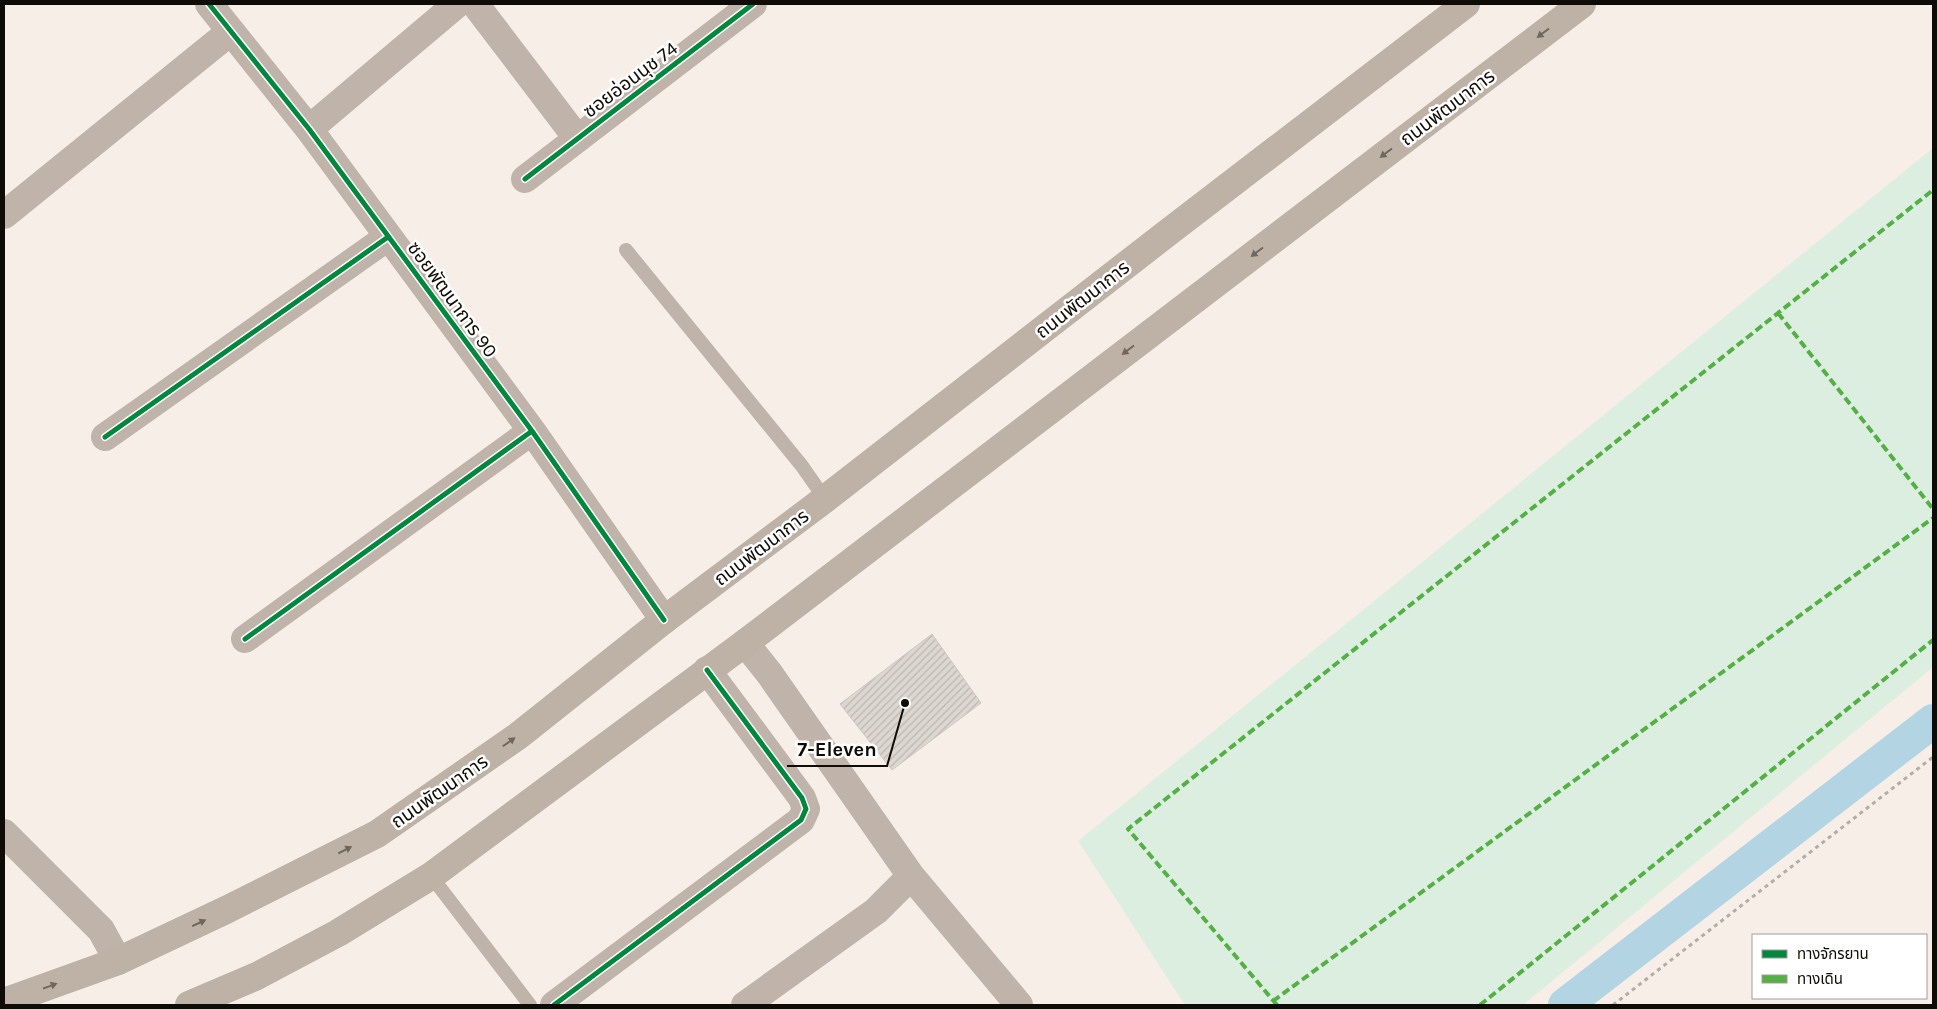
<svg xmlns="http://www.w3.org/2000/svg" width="1937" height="1009" font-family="Karla,'Noto Sans Thai',sans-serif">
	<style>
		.green { fill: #dceedf }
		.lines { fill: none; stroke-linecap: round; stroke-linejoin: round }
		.canal { stroke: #b3d4e3; stroke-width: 34 }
		.building { fill: url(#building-hatch); stroke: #cdc7c0 }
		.path { stroke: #b5aca5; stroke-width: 3; stroke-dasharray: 4 4; stroke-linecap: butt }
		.lane { stroke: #bfb3aa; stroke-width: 14 }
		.street { stroke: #bfb3aa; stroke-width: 28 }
		.secondary { stroke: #beb1a6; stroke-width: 28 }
		.quiet { stroke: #54b044; stroke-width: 4; stroke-dasharray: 8 4; stroke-linecap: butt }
		.cycleway-casing { stroke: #fff; stroke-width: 8 }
		.cycleway { stroke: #00873e; stroke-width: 5 }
		.oneway { fill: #6f665e }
		.labels { text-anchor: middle; stroke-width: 5; stroke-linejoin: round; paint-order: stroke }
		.street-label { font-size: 19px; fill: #0f0b06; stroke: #fff }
		.leader { fill: none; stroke: #0f0b06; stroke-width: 2 }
		.callout-dot { fill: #0f0b06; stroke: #fff; stroke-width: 2 }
		.callout-label { font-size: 20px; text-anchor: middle; font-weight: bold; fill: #0f0b06; stroke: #fff; stroke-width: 5; stroke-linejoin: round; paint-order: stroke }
	</style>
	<defs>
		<pattern id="building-hatch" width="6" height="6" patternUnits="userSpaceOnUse" patternTransform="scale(1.25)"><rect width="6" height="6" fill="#ddd7d1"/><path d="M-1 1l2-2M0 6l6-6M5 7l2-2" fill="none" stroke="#bcb7b2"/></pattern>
	</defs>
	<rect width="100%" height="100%" fill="#f7efe7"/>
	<!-- green -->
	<path class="green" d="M1933,148V667L1523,1005H1185L1078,841Z"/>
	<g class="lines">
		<!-- canal -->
		<path class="canal" d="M1565,1005L1933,721"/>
	</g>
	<!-- building -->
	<path class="building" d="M932,634L981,703L892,770L840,704Z"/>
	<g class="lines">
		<!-- path -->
		<path class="path" d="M1613,1005L1933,757"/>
		<!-- lane -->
		<path class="lane" d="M626,250L802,466L825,499
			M431,876L530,1005"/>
		<!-- street -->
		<path class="street" d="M209,4L309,129L532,431L664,620
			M475,4L577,138
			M309,129L457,4
			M525,179L753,4
			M4,215L230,32
			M105,437L388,237
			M245,639L532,431
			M745,643L769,673L911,876L1019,1005
			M4,833L101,930L118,961
			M554,1005L801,820L806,809L802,798L707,670
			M745,1005L876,911L911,876"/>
		<!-- secondary -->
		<path class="secondary" d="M4,1002L118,961L228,909L377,834L518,736L664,620L825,499L1166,234L1466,4
			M189,1005L257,976L338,933L431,876L745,643L1582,4"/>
		<!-- quiet -->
		<path class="quiet" d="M1778,313L1933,509
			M1273,1001L1933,518
			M1277,1005L1128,829L1933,190
			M1480,1005L1933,640"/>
		<!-- cycleway casing -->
		<g class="cycleway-casing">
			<path id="cycleway" d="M209,4L309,129L532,431L664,620
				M525,179L753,4
				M105,437L388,237
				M245,639L532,431
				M554,1005L801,820L806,809L802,798L707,670"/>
		</g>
		<!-- cycleway -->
		<use href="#cycleway" class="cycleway"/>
	</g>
	<!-- one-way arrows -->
	<defs><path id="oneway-solid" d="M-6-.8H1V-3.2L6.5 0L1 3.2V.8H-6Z" transform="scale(1.25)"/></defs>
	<g class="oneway">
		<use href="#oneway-solid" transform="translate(1543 33) rotate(143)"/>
		<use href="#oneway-solid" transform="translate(1386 153) rotate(143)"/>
		<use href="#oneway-solid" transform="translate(1257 252) rotate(143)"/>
		<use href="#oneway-solid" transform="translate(1128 350) rotate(143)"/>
		<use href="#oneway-solid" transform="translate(509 742) rotate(-35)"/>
		<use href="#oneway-solid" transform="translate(345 850) rotate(-27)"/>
		<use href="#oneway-solid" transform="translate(199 923) rotate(-25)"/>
		<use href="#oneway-solid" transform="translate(50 986) rotate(-20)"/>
	</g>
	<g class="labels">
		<!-- street labels -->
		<g class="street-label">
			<text transform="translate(630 79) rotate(-37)" y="7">ซอยอ่อนนุช 74</text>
			<text transform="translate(1447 107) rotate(-37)" y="7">ถนนพัฒนาการ</text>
			<text transform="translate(453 299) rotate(54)" y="7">ซอยพัฒนาการ 90</text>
			<text transform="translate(1082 299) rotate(-38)" y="7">ถนนพัฒนาการ</text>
			<text transform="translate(761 547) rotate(-37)" y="7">ถนนพัฒนาการ</text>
			<text transform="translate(439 791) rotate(-35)" y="7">ถนนพัฒนาการ</text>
		</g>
	</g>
	<!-- callouts -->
	<path class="leader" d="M905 703L887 766H787"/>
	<circle class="callout-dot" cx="905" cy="703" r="5"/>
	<g class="callout-label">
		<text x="837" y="756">7-Eleven</text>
	</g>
	<!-- border -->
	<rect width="1937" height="1009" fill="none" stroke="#0f0b06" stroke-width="10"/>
	<!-- legend -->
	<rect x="1752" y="934" width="175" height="65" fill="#ffffff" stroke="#9f9d9b"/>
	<rect x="1762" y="950" width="25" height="8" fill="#00873e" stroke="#9f9d9b"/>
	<text x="1797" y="959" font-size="15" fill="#0f0b06">ทางจักรยาน</text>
	<rect x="1762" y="975" width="25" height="8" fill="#54b044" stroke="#9f9d9b"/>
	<text x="1797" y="984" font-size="15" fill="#0f0b06">ทางเดิน</text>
</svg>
